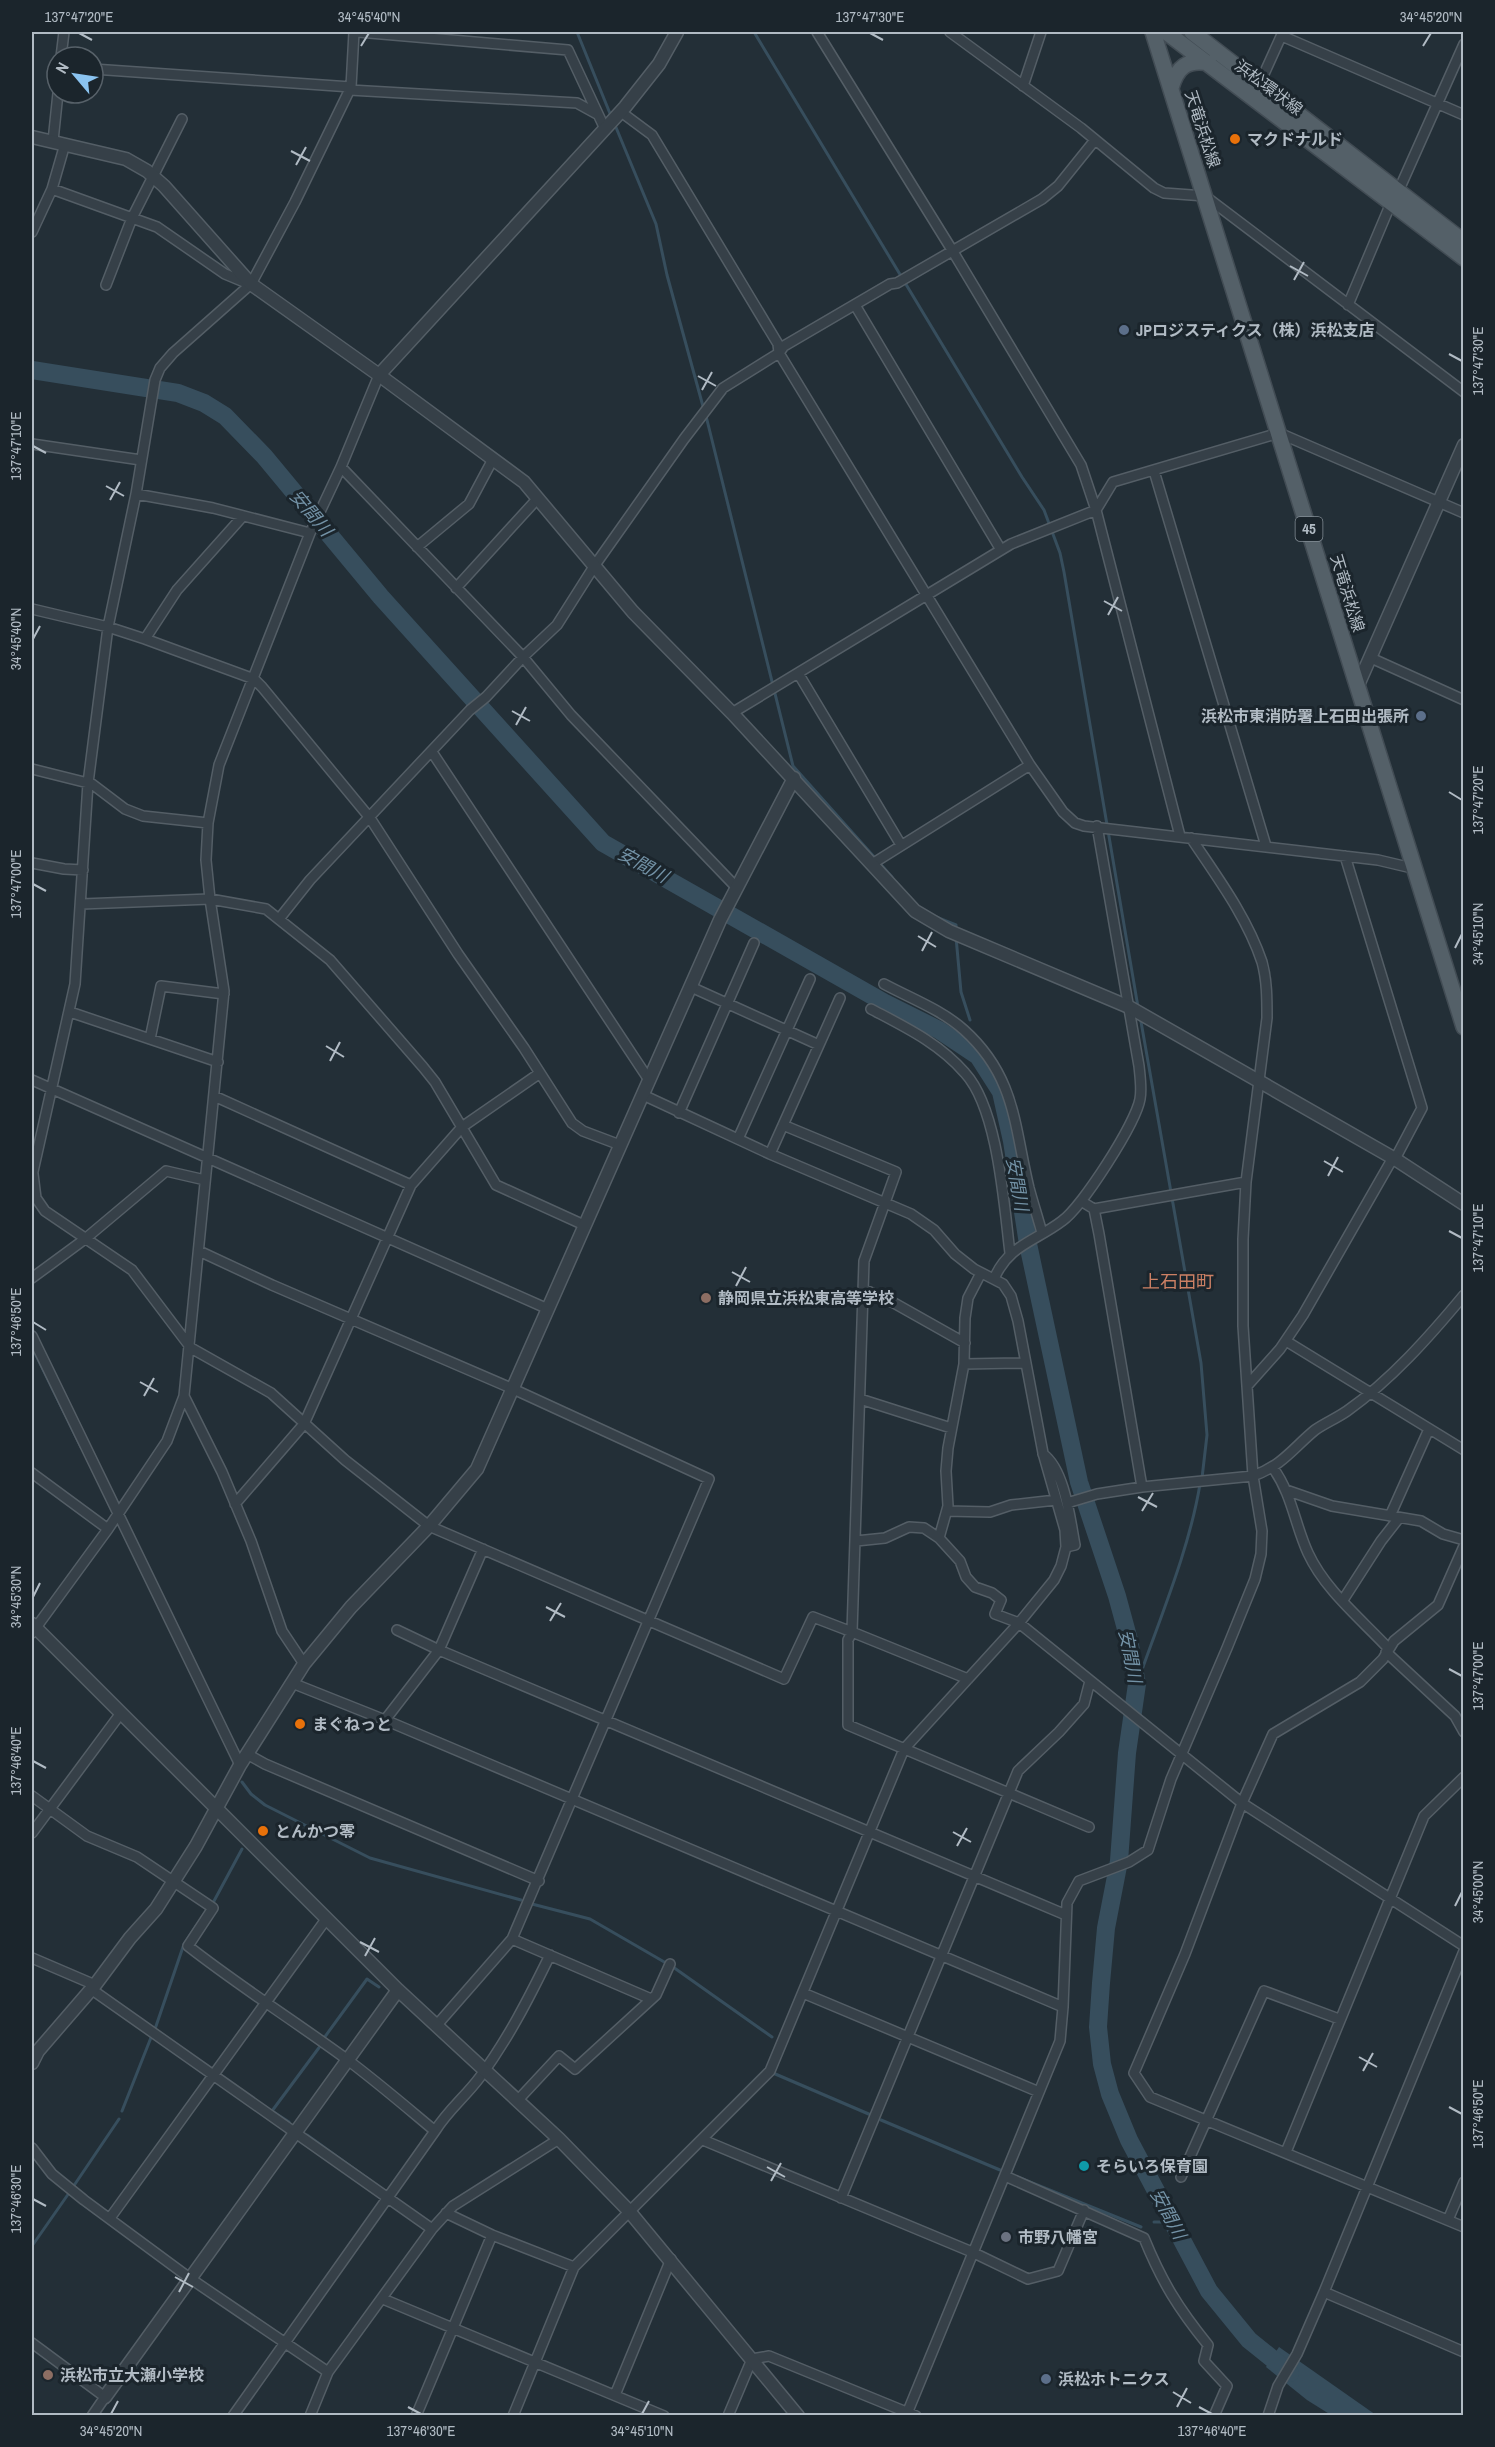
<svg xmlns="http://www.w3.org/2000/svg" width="1495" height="2447" font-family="'Archivo Narrow','Noto Sans JP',sans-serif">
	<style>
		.water { fill: #374e5d }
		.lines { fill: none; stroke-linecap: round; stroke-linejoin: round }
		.stream { stroke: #374e5d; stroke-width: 3 }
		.river { stroke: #374e5d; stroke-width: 18 }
		.minor-casing { stroke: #545e66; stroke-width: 12 }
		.tertiary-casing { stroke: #545e66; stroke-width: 15 }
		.primary-casing { stroke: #424c54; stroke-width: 18 }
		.minor { stroke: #364048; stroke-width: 9 }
		.tertiary { stroke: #364048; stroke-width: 12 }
		.primary { stroke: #546068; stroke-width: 15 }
		.ticks { fill: none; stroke: #b1bbc4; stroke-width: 2 }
		.food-dot { fill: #e8710a; stroke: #1b252c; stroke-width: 2 }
		.service-dot { fill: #5c6f8a; stroke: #1b252c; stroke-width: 2 }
		.education-dot { fill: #8d6e63; stroke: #1b252c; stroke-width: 2 }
		.culture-dot { fill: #0f9aa8; stroke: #1b252c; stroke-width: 2 }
		.worship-dot { fill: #6b7280; stroke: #1b252c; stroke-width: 2 }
		.labels { text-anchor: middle; stroke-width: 6; stroke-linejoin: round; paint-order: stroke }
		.shield { fill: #1b252c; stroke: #848e96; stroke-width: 1.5 }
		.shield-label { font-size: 15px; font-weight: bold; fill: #b1bbc4 }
		.street-label { font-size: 16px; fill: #b1bbc4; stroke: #1b252c }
		.poi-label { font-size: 16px; font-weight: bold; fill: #b1bbc4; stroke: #1b252c; text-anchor: start }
		.water-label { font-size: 18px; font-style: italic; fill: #7392a6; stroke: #1b252c }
		.neighbourhood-label { font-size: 18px; fill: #cc8064; stroke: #1b252c }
		.neatline { fill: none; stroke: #b1bbc4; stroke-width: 2 }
		.ticks-label { font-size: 15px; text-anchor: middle; fill: #b1bbc4 }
	</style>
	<rect width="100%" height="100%" fill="#232f37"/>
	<!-- water -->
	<path class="water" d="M1279,2347L1376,2415H1331L1307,2400L1266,2367Z"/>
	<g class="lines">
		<!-- stream -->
		<path class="stream" d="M577,32L611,116
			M754,32L1022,477L1044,510L1060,553L1064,572L1138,1007
			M615,125L656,224L667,275L704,410
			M706,416L793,766L892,877
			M936,917L956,925V930
			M956,937L961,992L970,1020
			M1140,1016L1201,1363L1207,1435L1202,1478
			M32,1347L81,1447
			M1137,1684C1159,1620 1189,1551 1200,1484
			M242,1782L251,1794L265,1805L370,1858L521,1900
			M214,1901L242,1849
			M532,1904L590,1919L666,1963
			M673,1967L772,2037
			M155,2029L184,1944L196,1926
			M324,2038L367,1979L379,1987
			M773,2073L871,2115
			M122,2111L152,2035
			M881,2120L1000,2170
			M289,2122L272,2111L321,2045
			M307,2135L371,2181
			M1020,2178L1141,2227
			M73,2187L119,2119
			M1154,2222H1173
			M32,2246L69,2193"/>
		<!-- river -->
		<path class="river" d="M32,370L178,393L204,403L225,416L264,456L381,597L603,843L885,1003L939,1030L978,1056L1001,1092L1012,1141L1028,1244L1079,1482L1117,1596L1129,1640L1137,1684L1127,1753L1119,1861L1106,1928L1101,1983L1098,2027L1102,2064L1110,2094L1129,2140L1209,2291L1249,2340L1290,2373"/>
		<!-- minor casing -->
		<g class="minor-casing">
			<path id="minor" d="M358,32L568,50L605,129
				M817,32L952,250L1081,465L1096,510L1180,836
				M950,32L1081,128L1154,188L1164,193L1205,196L1464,392
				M1282,36L1464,115
				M61,57L64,32
				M93,69L351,87
				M1259,85L1283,32
				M1023,86L1041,32
				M350,90L577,103L597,114
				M621,112L652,135L778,344L779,353L1030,765L1063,812L1075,823L1084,826L1378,860L1416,869
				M53,141L58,93
				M52,189L157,227L225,274L249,284
				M1398,192L1464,44
				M32,232L52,189L65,144
				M106,285L132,218L182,119
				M855,305L1001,550
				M1348,305L1391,203
				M32,444L141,460
				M341,467L523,657L571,715L737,888
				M1154,471L1266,846
				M136,494L213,508L310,533
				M417,547L469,504L493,459
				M456,588L538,498
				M32,609L108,627L145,639L254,679L262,687L370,818L458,954L524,1048L572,1123L583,1131L620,1145
				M145,639L177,590L243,516
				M1371,658L1464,700
				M798,673L901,845
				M732,713L1011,544L1096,510L1113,482L1279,433L1464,513
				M432,752L649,1080
				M32,769L92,784L125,809L143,816L208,823
				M32,863L64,869L83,870
				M872,864L1030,765
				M82,904L210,899L266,909L330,960L423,1067L435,1082L496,1185L584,1225
				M279,919L310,880L470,710L486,697L523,657L557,625L595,565L684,439L723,388L779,353L784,346L890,284L897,283L1042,199L1058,186L1095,140
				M884,984C910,998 942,1010 964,1030C1016,1077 1014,1126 1029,1188C1033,1203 1038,1218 1042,1233
				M691,987L819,1045L770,1154
				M871,1009C905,1027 939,1043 965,1073C998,1109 1004,1205 1010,1253
				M70,1012L218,1062
				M150,1039L161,986L224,994
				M819,1045L840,998
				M32,1080L548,1309
				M214,1096L411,1185
				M679,1113L754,943
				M783,1125L896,1172L864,1261L852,1632L968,1679
				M738,1139L810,979
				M33,1174L36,1198L45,1211L132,1270L191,1348L271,1393L345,1460L429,1526L784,1679L813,1617L852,1632L848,1640V1725L1089,1827
				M32,1176L75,984L88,783L108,627L136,494L155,380L160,368L173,353L251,284L295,202L351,87L354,32
				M1081,1201L1094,1209L1099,1234L1142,1487
				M1094,1209L1246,1182
				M199,1251L272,1285L511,1388L709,1479L512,1939L436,2026
				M32,1278L85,1239L166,1171L205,1180
				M994,1279C1008,1245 1036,1241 1062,1221C1082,1207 1136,1123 1140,1099C1142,1089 1140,1076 1139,1066L1097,826
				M863,1289L894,1303L965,1343
				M32,1336L240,1765
				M1286,1341L1464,1450
				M964,1364L1025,1363
				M1247,1386L1280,1349L1303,1315L1390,1163L1395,1159L1422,1108L1345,856
				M184,1396L222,1472L251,1541L282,1631L304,1664
				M860,1399L951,1428
				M1043,1454C1065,1470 1070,1519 1075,1545L1066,1547
				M1273,1468C1292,1494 1295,1525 1308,1553C1325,1590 1361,1619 1388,1648
				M32,1473L108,1529
				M1286,1490L1332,1506L1421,1521L1443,1534L1464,1540
				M1067,1503L1097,1494L1142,1487L1253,1476C1283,1465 1292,1449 1315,1430C1325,1423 1337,1418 1347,1411C1391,1380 1429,1337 1464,1295
				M235,1504L304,1424L411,1185L462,1127L540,1073
				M947,1511L990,1512L1011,1505L1056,1500
				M1390,1516L1429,1429
				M939,1538L948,1506L946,1471L948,1448L964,1364L965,1318L968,1298L981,1273
				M856,1541L885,1538L909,1527L924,1528L939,1538L960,1561L966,1577L975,1587L992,1593L1001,1600L995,1614L1019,1623L1242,1803L1464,1946
				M1464,1546L1438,1605L1394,1641L1383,1659L1360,1682L1273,1734L1242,1803L1185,1954L1134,2073L1150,2097L1464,2227
				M1343,1600L1381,1541L1399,1518
				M397,1630L439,1650L1066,1915
				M32,1633L108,1529L167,1441L184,1396L224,991L210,899L206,860L208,823L219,765L310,533L341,467L379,375
				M1386,1652L1455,1716L1464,1732
				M292,1683L385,1720L1063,2007
				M385,1720L439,1650L483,1549
				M247,1754L265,1764L539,1881
				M32,1796L87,1836L137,1857L213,1908L188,1946C239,1986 293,2020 345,2058C376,2081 405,2106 435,2131L233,2416
				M32,1833L121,1713
				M512,1939L651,1999
				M32,1958L95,1985
				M91,1989L432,2229L453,2206L559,2139
				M803,1993L1039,2092
				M518,2100L559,2056L575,2069L656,1995L670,1964
				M435,2131C448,2110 466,2096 480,2077C508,2039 529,1998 550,1955
				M703,2140L972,2252L1028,2279L1058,2271L1084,2210
				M32,2148L52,2174L84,2200L191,2279L328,2372
				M1286,2152L1424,1816L1464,1777
				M1005,2176L1144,2238C1162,2282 1178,2308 1208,2345L1204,2361L1227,2386L1214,2416
				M1181,2177L1264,1991L1339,2019
				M841,2198L1018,1771L1059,1732L1084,1704L1090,1681
				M446,2213L492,2235L574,2267
				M110,2218L327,1918
				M1448,2220L1464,2182
				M1324,2292L1464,2352
				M383,2299L664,2416
				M32,2343L105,2397L92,2416
				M615,2395L671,2259
				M310,2416L328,2372L432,2229
				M416,2416L492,2235
				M513,2416L574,2267L770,2071L904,1749L1019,1623L1054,1580L1061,1566L1066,1547L1065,1530L1043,1453L1018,1321L1011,1296L1003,1284L974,1269L955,1254L934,1230L911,1214L770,1154L643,1095
				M728,2416L752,2359L769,2356L916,2416
				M906,2416L1060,2041L1063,2007L1067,1903L1079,1881L1129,1862L1148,1850L1171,1779L1227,1648L1255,1579L1261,1554L1262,1531L1253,1476L1243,1326V1239L1246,1182L1267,1018C1267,999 1267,980 1262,962C1247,917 1217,877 1191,838
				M1268,2416L1278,2386L1297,2354L1324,2292L1464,1951"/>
		</g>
		<!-- tertiary casing -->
		<g class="tertiary-casing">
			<path id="tertiary" d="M32,137L126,159L147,171L164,186L251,284L379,375L524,482L633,612L732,713L915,911L949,931L1129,1007L1395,1159L1464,1204
				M379,375L625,107L659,64L677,32
				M1358,685L1464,445
				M32,1624L398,1990L559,2139L629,2211L798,2416
				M32,2063L38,2051L95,1985L130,1938L156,1909L196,1846L240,1765L304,1664L351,1607L429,1526L477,1469L720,920L794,778
				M105,2397L398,1990"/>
		</g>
		<!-- primary casing -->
		<g class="primary-casing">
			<path id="primary" d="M1153,32L1464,1027
				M1166,32L1464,258
				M1192,32L1464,242
				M1171,88C1177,67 1187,59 1209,63"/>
		</g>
		<!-- minor -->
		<use href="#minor" class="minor"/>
		<!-- tertiary -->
		<use href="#tertiary" class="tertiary"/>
		<!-- primary -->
		<use href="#primary" class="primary"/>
	</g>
	<!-- ticks -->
	<path class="ticks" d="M79,33L92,40M870,33L883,40M361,46L369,33M1423,46L1431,33M291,151L310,161M296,165L306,147M1290,266L1308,276M1294,280L1304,262M1449,354L1462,361M698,376L716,386M702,390L712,372M33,446L46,453M106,486L124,496M110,500L120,482M1104,601L1122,611M1108,615L1118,597M33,639L40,626M512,711L530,721M516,725L526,707M1449,792L1462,800M33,884L46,891M918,936L936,947M1455,948L1462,934M922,951L932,932M326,1046L344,1057M330,1061L340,1042M1324,1161L1343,1172M1328,1176L1338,1157M1449,1231L1462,1238M732,1272L750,1282M736,1286L746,1267M33,1322L46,1330M140,1382L158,1392M144,1396L154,1378M1138,1497L1157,1507M1142,1511L1153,1493M33,1597L40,1583M546,1607L565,1617M550,1621L561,1603M1449,1669L1462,1676M33,1761L46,1768M953,1832L971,1842M957,1846L967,1828M1455,1906L1462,1892M360,1942L379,1952M365,1956L375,1938M1359,2057L1377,2067M1363,2071L1373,2053M1449,2107L1462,2114M767,2167L785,2177M771,2181L781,2163M33,2199L46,2206M175,2277L193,2287M179,2292L189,2273M1173,2392L1191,2403M408,2407L421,2414M1177,2407L1187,2388M1199,2407L1212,2414M111,2414L118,2401M642,2414L649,2401"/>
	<!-- markers -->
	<g class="food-dot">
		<circle cx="1235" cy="139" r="6"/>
		<circle cx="300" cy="1724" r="6"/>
		<circle cx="263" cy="1831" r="6"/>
	</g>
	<g class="service-dot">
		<circle cx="1124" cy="330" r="6"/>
		<circle cx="1421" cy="716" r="6"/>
		<circle cx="1046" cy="2379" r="6"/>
	</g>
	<g class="education-dot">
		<circle cx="706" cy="1298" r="6"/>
		<circle cx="48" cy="2375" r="6"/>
	</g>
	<circle class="culture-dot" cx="1084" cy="2166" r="6"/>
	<circle class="worship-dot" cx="1006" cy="2237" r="6"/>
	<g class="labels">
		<!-- shield labels -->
		<rect class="shield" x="1295.5" y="517" width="27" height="24" rx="4.5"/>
		<g class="shield-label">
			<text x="1309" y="534">45</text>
		</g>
		<!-- street labels -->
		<g class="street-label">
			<text transform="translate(1269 87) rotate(37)" y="6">浜松環状線</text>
			<text transform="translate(1203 129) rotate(72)" y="6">天竜浜松線</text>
			<text transform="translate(1348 593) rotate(73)" y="6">天竜浜松線</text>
		</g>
		<!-- poi labels -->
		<g class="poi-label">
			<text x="1247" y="145">マクドナルド</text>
			<text x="1136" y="336">JPロジスティクス（株）浜松支店</text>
			<text x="1409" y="722" text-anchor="end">浜松市東消防署上石田出張所</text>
			<text x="718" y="1304">静岡県立浜松東高等学校</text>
			<text x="312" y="1730">まぐねっと</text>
			<text x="275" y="1837">とんかつ零</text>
			<text x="1096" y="2172">そらいろ保育園</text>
			<text x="1018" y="2243">市野八幡宮</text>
			<text x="60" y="2381">浜松市立大瀬小学校</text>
			<text x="1058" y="2385">浜松ホトニクス</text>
		</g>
		<!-- water labels -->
		<g class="water-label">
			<text transform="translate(311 513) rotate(50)" y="6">安間川</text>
			<text transform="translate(643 865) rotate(29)" y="6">安間川</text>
			<text transform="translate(1017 1184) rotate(80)" y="6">安間川</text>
			<text transform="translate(1130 1656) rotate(79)" y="6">安間川</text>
			<text transform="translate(1168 2214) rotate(62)" y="6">安間川</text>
		</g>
		<!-- neighbourhood labels -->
		<g class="neighbourhood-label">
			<text x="1178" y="1288">上石田町</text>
		</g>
	</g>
	<!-- border -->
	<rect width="1495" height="2447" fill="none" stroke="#1b252c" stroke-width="66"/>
	<!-- north arrow -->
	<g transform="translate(75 75) rotate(299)"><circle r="28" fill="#1b252c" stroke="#576169" stroke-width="1.5"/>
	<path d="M0-4.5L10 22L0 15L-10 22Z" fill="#8ac3f0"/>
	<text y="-9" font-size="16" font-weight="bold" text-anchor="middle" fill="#b1bbc4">N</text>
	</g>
	<rect x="33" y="33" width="1429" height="2381" class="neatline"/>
	<g class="ticks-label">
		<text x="79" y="22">137°47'20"E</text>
		<text x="369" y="22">34°45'40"N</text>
		<text x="870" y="22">137°47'30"E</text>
		<text x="1431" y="22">34°45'20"N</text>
		<text transform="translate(1478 361) rotate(-90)" y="5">137°47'30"E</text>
		<text transform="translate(16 446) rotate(-90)" y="5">137°47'10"E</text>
		<text transform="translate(16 639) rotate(-90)" y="5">34°45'40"N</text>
		<text transform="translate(1478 800) rotate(-90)" y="5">137°47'20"E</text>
		<text transform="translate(16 884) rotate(-90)" y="5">137°47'00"E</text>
		<text transform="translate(1478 934) rotate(-90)" y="5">34°45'10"N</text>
		<text transform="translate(1478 1238) rotate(-90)" y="5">137°47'10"E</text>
		<text transform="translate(16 1322) rotate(-90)" y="5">137°46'50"E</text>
		<text transform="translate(16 1597) rotate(-90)" y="5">34°45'30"N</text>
		<text transform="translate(1478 1676) rotate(-90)" y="5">137°47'00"E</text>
		<text transform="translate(16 1761) rotate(-90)" y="5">137°46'40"E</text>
		<text transform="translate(1478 1892) rotate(-90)" y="5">34°45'00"N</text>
		<text transform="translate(1478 2114) rotate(-90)" y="5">137°46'50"E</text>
		<text transform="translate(16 2199) rotate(-90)" y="5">137°46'30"E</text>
		<text x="111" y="2436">34°45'20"N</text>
		<text x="421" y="2436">137°46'30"E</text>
		<text x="642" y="2436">34°45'10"N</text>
		<text x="1212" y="2436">137°46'40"E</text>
	</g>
</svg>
